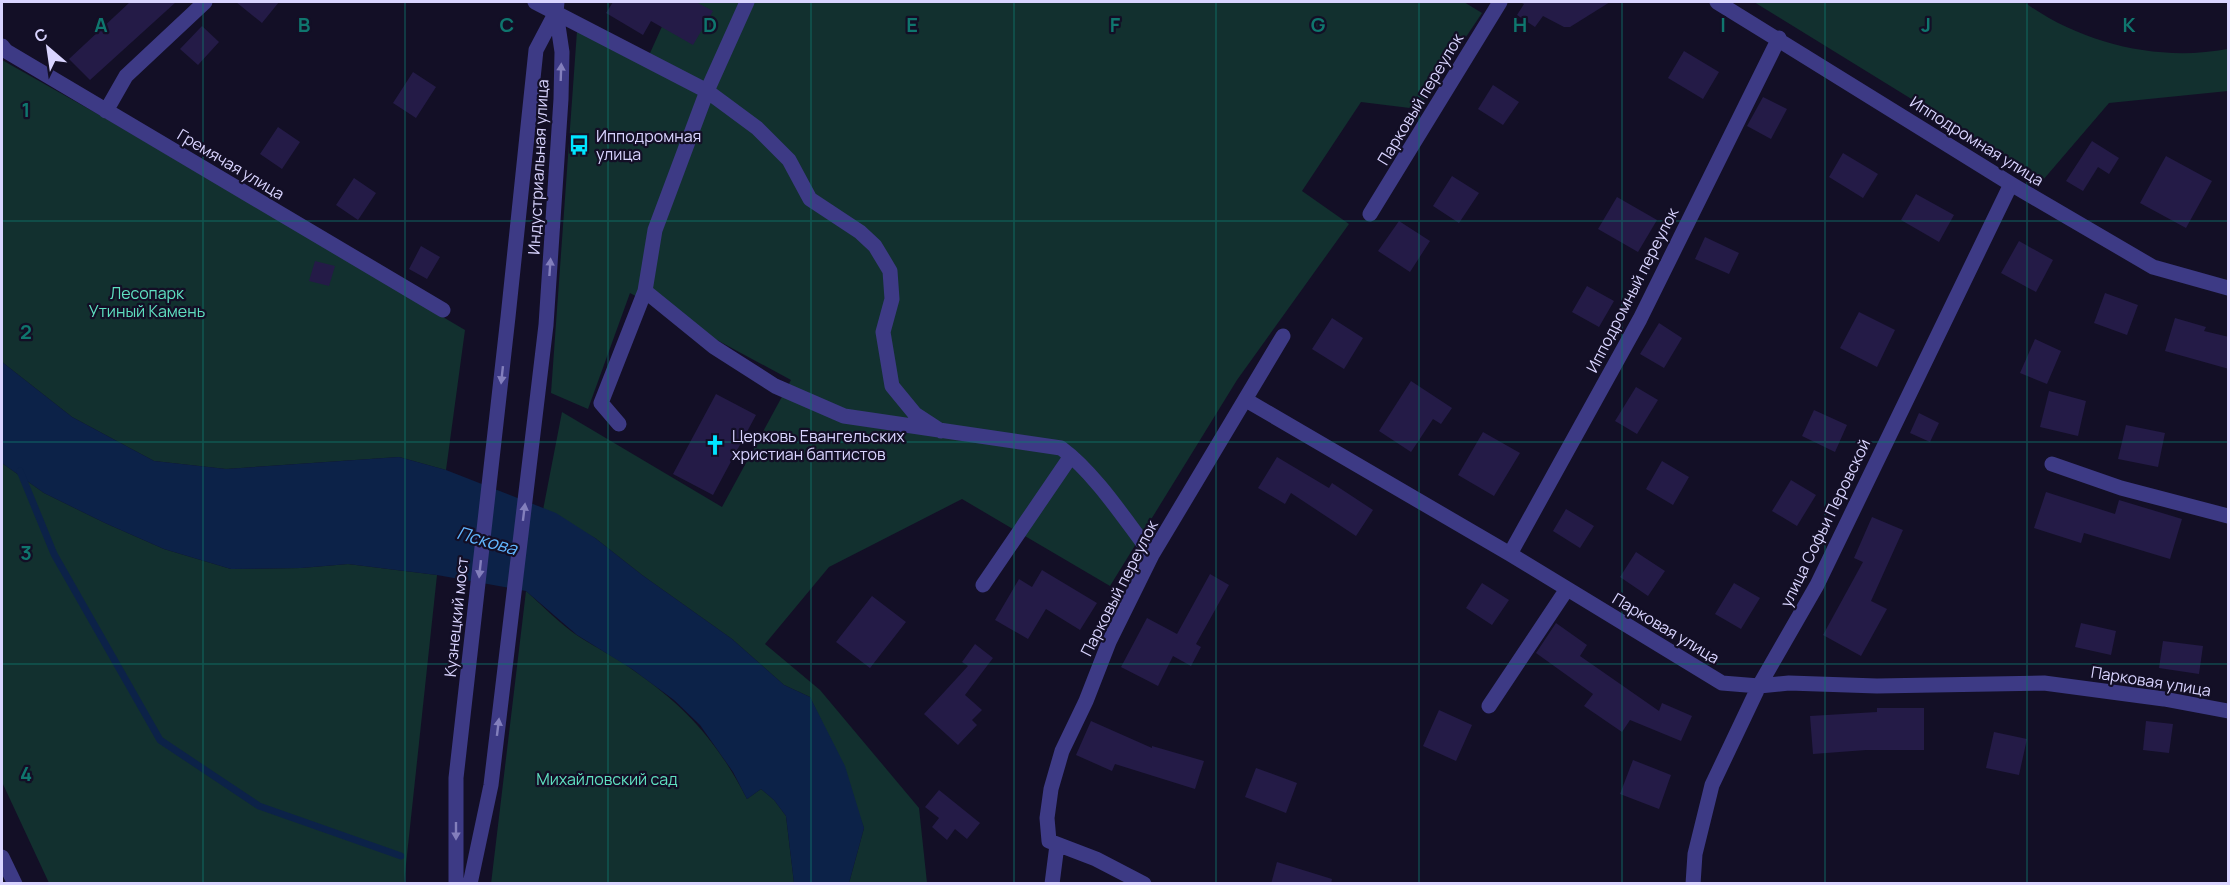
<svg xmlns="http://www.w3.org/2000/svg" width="2230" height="885" font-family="Manrope,sans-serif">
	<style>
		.green { fill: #12302f }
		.water { fill: #0c2248 }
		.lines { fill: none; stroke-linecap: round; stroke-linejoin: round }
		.stream { stroke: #0c2248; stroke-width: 7 }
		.building { fill: #241b47 }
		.minor { stroke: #3d3a85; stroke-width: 15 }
		.oneway { fill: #837fbc }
		.grid { fill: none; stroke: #0f766e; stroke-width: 1.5; stroke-opacity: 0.55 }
		.labels { text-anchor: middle; stroke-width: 4.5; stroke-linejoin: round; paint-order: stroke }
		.street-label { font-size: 16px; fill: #d9d4ff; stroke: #130f26 }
		.poi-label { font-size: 16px; fill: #d9d4ff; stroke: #130f26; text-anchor: start }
		.park-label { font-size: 16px; fill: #5fe0c0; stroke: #130f26 }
		.water-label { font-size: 18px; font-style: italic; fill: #62b6ff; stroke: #130f26 }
		.grid-label { font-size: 20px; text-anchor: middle; font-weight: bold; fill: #0f766e; stroke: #130f26; stroke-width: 4.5; stroke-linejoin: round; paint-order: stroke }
	</style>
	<rect width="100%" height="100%" fill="#130f26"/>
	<!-- green -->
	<path class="green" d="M673,2H1464L1482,13L1418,109L1361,102L1302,191L1349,224L1237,380L1110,586L962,499L829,567L765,644L820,690L919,808L927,883H849L864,828L831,741L810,697L784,685L732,639L642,575L595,538L543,510L562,412L722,507L791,380L630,293L588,409L551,393L577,31L646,62Z
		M1754,2H2024C2082,44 2158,62 2228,49V91L2109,103L2043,180Z
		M2,60L103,117L465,330L446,470L399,457L226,469L154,461L72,417L2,362Z
		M2,463L44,493L105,523L164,549L231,569L301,568L348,564L437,575L404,883H49L2,782Z
		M526,591C543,606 560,624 578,636C596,648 616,657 633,670C685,706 718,742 747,799L761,789L774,800L786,816L794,883L491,884Z"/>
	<!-- water -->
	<path class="water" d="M2,362L72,417L154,461L226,469L399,457L446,470L556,513L595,538L642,575L732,639L784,685L810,697L845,766L864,828L849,883H794L786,816L774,800L761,789L747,799L733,772L700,725L674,700L632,669L577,635L526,591L437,575L348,564L301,568L231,569L164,549L105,523L44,493L2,463Z"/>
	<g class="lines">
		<!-- stream -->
		<path class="stream" d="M20,471L54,554L160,740L259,806L401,856"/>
	</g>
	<!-- building -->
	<path class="building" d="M130,2H176L90,80L69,59Z
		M236,2H279L262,23Z
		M613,2H696L713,11L693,45L651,21L643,35L606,13Z
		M1520,2H1610L1570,27H1564L1543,16L1535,27L1517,15L1524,4Z
		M202,26L219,42L198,65L180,49Z
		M1684,51L1719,72L1703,99L1668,78Z
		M413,72L436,87L416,118L393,103Z
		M1493,85L1519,102L1503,125L1478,109Z
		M1763,97L1787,109L1771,139L1747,126Z
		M278,127L300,142L282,169L260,154Z
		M2092,141L2119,158L2109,174L2098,167L2083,191L2066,181Z
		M1843,153L1878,174L1863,198L1829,177Z
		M2166,156L2212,181L2186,228L2140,203Z
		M1452,176L1479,193L1459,223L1433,206Z
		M354,178L376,193L358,220L336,205Z
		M1916,194L1954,215L1939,242L1901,220Z
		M1617,197L1657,220L1638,252L1598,229Z
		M1399,221L1430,241L1410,272L1378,251Z
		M1705,237L1739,253L1729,274L1695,259Z
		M2019,241L2053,260L2036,292L2001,273Z
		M421,246L440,257L427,279L409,269Z
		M315,261L335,266L329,286L309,281Z
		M1587,286L1614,301L1599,327L1572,312Z
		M2105,293L2138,305L2127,335L2094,323Z
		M1859,312L1895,330L1877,367L1840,348Z
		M1332,318L1363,338L1344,369L1312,349Z
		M2175,318L2206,327L2204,331L2229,337V369L2165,351Z
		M1659,323L1682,338L1664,368L1640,354Z
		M2035,339L2061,351L2047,384L2020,373Z
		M1411,381L1452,408L1441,424L1433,419L1411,452L1379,431Z
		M1636,387L1658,400L1637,434L1615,421Z
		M2049,391L2086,401L2078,436L2040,427Z
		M716,394L756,415L713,495L673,474Z
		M1814,410L1847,425L1835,452L1802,436Z
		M1919,413L1939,423L1930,442L1910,433Z
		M2126,425L2165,433L2158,467L2118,459Z
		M1483,432L1520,453L1494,496L1458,475Z
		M1277,457L1329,488L1332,483L1373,510L1356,536L1291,493L1285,504L1258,488Z
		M1662,461L1689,477L1673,505L1646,489Z
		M1791,480L1816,495L1797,526L1772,511Z
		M2046,492L2115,514L2119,500L2182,519L2170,559L2084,533L2081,543L2034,528Z
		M1566,509L1594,526L1580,548L1553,531Z
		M1872,517L1903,530L1871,601L1887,609L1861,656L1823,635L1863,562L1854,558Z
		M1636,552L1665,571L1648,596L1620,577Z
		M1042,570L1097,603L1080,630L1046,609L1028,639L995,620L1019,579L1032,587Z
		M1210,574L1229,585L1196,644L1201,647L1191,666L1173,656L1158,686L1121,667L1147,618L1177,634Z
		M1482,583L1509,600L1492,625L1466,608Z
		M1734,583L1760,598L1741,629L1715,614Z
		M872,596L906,622L870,668L836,642Z
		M1556,623L1587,645L1580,656L1659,711L1662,703L1692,716L1681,741L1630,720L1622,732L1584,706L1593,694L1536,653Z
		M2081,623L2116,631L2111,655L2075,647Z
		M2163,641L2203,646L2199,674L2159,668Z
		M975,644L993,658L965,695L982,710L972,720L977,725L958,745L924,714L968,666L962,662Z
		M1877,708H1924V750H1866L1813,754L1810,716L1877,712Z
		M1439,710L1472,725L1456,761L1423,746Z
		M1091,721L1152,748V746L1204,761L1195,789L1115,764L1112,771L1076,755Z
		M2146,721L2173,724L2169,753L2143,750Z
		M1994,732L2027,739L2019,775L1986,768Z
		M1633,760L1671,775L1659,809L1620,794Z
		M1256,768L1297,783L1286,813L1245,797Z
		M939,790L980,823L967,839L955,829L947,840L932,827L939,818L925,807Z
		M1277,862L1332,879L1331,884H1271Z"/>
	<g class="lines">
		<!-- minor -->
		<path class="minor" d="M535,2L707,91L757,128L789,160L810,199L860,232L875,246L890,271L892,299L883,332L892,386L915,414L941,431
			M1717,2L2011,184L2153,267L2228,288
			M2,46L6,51L443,310
			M106,111L126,76L205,2
			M1370,214L1500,2
			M645,291L714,347L775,386L844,416L1061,448C1095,473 1126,521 1152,555
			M1246,400L1510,554L1722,683L1759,686L1789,683L1877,686L2044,683L2164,699L2228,711
			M619,424L601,403L645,291L655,230L707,91L747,2
			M2052,464L2121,488L2228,516
			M1510,554L1640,319L1779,38
			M983,585L1071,456
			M1489,706L1567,589
			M2,857L15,884
			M456,884V778L508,317L536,50L556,12
			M470,884L491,785L546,325L561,99L562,52L556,12L557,2
			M1052,884L1057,845
			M1144,884L1096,859L1049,841L1047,818L1051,789L1062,751L1086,701L1109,642L1152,555L1283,336
			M1693,884L1695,854L1712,785L1759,686L1817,585L2011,184"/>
	</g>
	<!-- one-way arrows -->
	<defs><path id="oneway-solid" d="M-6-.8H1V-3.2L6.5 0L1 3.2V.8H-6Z" transform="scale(1.5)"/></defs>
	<g class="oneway">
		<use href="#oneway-solid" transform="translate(561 72) rotate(-88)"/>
		<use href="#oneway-solid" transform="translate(550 267) rotate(-86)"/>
		<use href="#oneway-solid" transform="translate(502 375) rotate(96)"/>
		<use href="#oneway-solid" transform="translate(524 512) rotate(-83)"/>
		<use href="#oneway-solid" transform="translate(480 569) rotate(96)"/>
		<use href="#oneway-solid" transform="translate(498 727) rotate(-83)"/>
		<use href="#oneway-solid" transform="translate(456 831) rotate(90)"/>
	</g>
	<!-- grid -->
	<path class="grid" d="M203,2V884M405,2V884M608,2V884M811,2V884M1014,2V884M1216,2V884M1419,2V884M1622,2V884M1825,2V884M2027,2V884M2,221H2228M2,442H2228M2,664H2228"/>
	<!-- icons -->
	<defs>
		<g id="bus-bare" transform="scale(1.62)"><path d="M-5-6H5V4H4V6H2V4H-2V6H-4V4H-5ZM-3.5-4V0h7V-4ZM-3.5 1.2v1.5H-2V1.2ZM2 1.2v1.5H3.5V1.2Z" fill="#00e5ff" stroke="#130f26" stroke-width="2.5" paint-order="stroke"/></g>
		<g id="church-bare" transform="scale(1.62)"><path d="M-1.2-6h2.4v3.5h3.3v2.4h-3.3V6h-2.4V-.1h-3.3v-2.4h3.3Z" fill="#00e5ff" stroke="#130f26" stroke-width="2.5" paint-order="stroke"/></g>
	</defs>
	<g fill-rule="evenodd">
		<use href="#bus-bare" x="579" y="145"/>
		<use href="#church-bare" x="715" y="445"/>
	</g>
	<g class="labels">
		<!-- street labels -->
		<g class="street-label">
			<text transform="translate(1420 99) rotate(-59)" y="6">Парковый переулок</text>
			<text transform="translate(1977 141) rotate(32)" y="6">Ипподромная улица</text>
			<text transform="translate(231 164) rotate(31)" y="6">Гремячая улица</text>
			<text transform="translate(538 167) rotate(-87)" y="6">Индустриальная улица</text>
			<text transform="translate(1632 290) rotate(-63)" y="6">Ипподромный переулок</text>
			<text transform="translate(1825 523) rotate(-64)" y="6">улица Софьи Перовской</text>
			<text transform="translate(1119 588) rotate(-63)" y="6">Парковый переулок</text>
			<text transform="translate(456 617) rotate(-84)" y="6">Кузнецкий мост</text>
			<text transform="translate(1666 628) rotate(31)" y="6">Парковая улица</text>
			<text transform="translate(2151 681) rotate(9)" y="6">Парковая улица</text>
		</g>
		<!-- poi labels -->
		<g class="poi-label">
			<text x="596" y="142">Ипподромная<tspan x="596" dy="18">улица</tspan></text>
			<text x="732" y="442">Церковь Евангельских<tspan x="732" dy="18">христиан баптистов</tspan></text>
		</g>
		<!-- park labels -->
		<g class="park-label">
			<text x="147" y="299">Лесопарк<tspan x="147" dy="18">Утиный Камень</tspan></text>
			<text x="607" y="785">Михайловский сад</text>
		</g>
		<!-- water labels -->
		<g class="water-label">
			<text transform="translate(487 541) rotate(16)" y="6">Пскова</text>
		</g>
	</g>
	<g class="grid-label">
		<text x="101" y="32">A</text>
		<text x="304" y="32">B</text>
		<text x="507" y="32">C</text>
		<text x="710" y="32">D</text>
		<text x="912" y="32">E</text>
		<text x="1115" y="32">F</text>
		<text x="1318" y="32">G</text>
		<text x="1520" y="32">H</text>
		<text x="1723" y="32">I</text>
		<text x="1926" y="32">J</text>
		<text x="2129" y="32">K</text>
		<text x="26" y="117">1</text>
		<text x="26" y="339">2</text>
		<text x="26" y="560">3</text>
		<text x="26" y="781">4</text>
	</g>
	<!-- border -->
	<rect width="2230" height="885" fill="none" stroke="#d9d4ff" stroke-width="6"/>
	<!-- north arrow -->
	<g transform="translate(48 48) rotate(331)" stroke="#130f26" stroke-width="4.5" paint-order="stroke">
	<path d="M0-4.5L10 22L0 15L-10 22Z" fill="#d9d4ff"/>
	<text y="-9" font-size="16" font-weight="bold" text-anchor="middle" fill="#d9d4ff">С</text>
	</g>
</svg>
